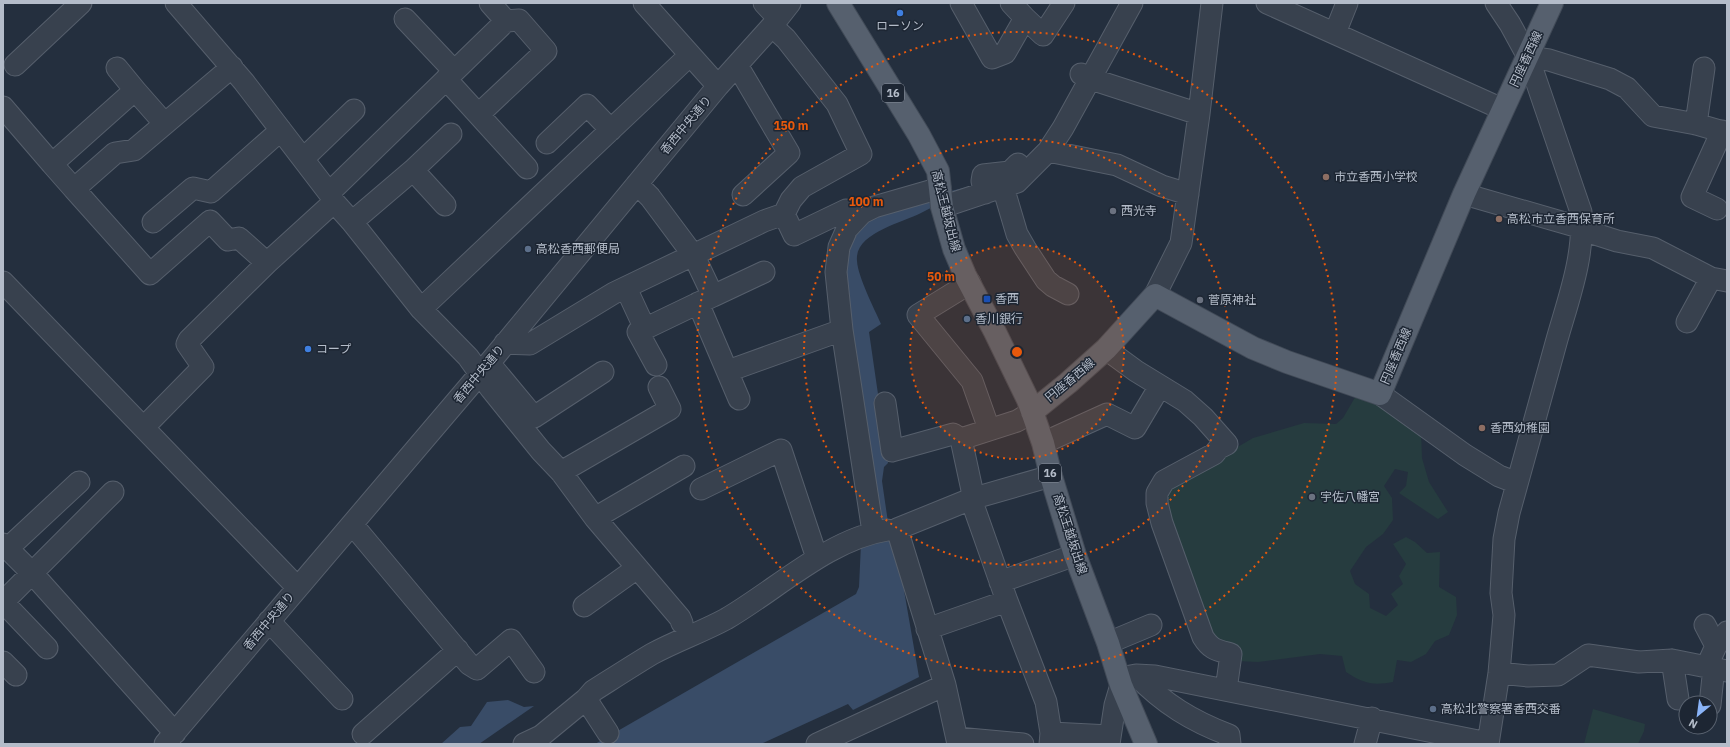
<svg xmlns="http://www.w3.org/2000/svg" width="1730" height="747" font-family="'IBM Plex Sans','Noto Sans JP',sans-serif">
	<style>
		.green { fill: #263c3f }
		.water { fill: #394c67 }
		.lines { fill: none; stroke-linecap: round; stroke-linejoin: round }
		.minor-casing { stroke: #565f6c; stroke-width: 23 }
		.major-casing { stroke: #414a57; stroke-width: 24 }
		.minor { stroke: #38414e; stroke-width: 21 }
		.major { stroke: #56606e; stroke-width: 22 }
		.ring { fill: none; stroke: #e8590c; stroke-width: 2; stroke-dasharray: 2 4 }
		.shop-dot { fill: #3f7fe0; stroke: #1d2633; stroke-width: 1.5 }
		.education-dot { fill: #8d6e63; stroke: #1d2633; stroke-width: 1.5 }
		.worship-dot { fill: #6b7280; stroke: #1d2633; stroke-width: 1.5 }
		.service-dot { fill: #5c6f8a; stroke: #1d2633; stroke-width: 1.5 }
		.transit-dot { fill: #1a4fb4; stroke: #1d2633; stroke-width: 1.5 }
		.labels { text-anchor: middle; stroke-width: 3; stroke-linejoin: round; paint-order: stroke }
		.shield { fill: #1d2633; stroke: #878f9c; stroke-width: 1 }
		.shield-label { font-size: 11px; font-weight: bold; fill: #b4bcc9 }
		.poi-label { font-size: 12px; fill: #b4bcc9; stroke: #1d2633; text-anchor: start }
		.street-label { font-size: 12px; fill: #b4bcc9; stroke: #1d2633 }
		.centre { fill: #e8590c; stroke: #1d2633; stroke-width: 2 }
		.ring-label { font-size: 12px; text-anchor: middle; font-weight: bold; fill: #e8590c; stroke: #1d2633; stroke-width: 3; stroke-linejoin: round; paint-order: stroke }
	</style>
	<rect width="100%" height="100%" fill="#242f3e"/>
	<!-- green -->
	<path class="green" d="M1357,394L1384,405L1421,432L1422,458L1429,482L1448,512L1438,519L1399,493L1406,486L1408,472L1395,469L1384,486L1392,498L1393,520L1383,534L1366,547L1350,571L1355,584L1369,594L1370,608L1386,616L1398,605L1391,594L1403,584L1399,576L1406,564L1393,544L1406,537L1415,542L1427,553L1440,552L1439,587L1456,597L1457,615L1449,635L1435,641L1426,654L1411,662L1397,660L1393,682C1372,686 1363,683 1346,672L1342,656L1320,654L1258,662L1237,661L1214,643L1160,496L1217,459L1253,438L1304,423L1336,424L1343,418Z
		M1593,709L1645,724L1644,731L1638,744H1584Z"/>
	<!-- water -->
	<path class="water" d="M975,185C957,194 939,204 921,213C902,223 854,233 857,261C858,277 874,308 881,324L869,332L888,463L884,467L882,481L890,536L896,544L919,677L853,710L848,704L761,744H595L856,594L859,587L861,544L877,538L841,264L864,218L927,197Z
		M508,700L524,707L534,706L479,744H441L460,727L471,726L487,702Z"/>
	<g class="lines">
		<!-- minor casing -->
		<g class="minor-casing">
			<path id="minor" d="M176,3L244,82L329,193L334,202L352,222L421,309L468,357L491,389L541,451L561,472L595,518L680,618L682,623
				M644,3L718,86
				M764,3L778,18
				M961,3L992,58L1005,53L1025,18L1043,35L1064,3
				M1011,3L1025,18
				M1267,3L1502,109
				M405,19L454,71
				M772,26L786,39L837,104L861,154L802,187L791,200L784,214L794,235L846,210L862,213
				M1335,33L1347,3
				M1528,57L1549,60L1610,79L1627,88L1653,116L1696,124L1727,133
				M15,65L81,3
				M737,65L789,153L743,195
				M117,68L135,90
				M1081,74L1091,79L1199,114
				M446,79L527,168
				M3,107L52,164
				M479,114L546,51L519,20L506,21L490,3
				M164,123L135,90L52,164L74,189L115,153L134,150L232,67
				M1696,124L1704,68
				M547,143L587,105L611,130
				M1048,151L1117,165L1162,186L1188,194
				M303,159L354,110
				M413,170L445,205
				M637,184L650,197L694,256L713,296L764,272
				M1003,187L1017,234L1025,248L1046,280L1053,286L1068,294
				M74,189L150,274L210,221L228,240L239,238L267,263L334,202
				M329,193L506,21
				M985,193L982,181L983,175L1010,172L1018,164
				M1464,194L1582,228
				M942,207L1017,182L1048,151L1063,128L1132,3
				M1717,209L1692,197L1722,131
				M153,222L193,188L211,192L281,130
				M352,222L413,170L451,134
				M1582,231L1592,233L1617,241L1653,248L1711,278L1727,281
				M3,282L297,587
				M970,283L918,315L972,381L989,429
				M626,288L645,329
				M1155,295L1181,243L1199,114L1212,3
				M698,303L739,399
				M421,309L690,55
				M1687,322L1711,278
				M505,343L530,344L614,293L764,221L784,214
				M1106,349L1136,371L1185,401L1203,417L1227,444L1219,448L1214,454L1164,481L1157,493V503L1162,523L1203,637C1211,650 1217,650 1231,654L1226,690
				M489,363L534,417L603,372
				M656,365L638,332L713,296
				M728,371L842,330
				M1380,394L1465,455L1499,476L1517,483
				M885,403L892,451L953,434L961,439
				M144,427L203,367L187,344L189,340L267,263
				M1043,443L1107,414L1135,428L1160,386
				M561,472L670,409L659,387
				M701,489L781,450L814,549L819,557
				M595,518L684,466
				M352,524L469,664L477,669L511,640L534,672
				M873,532L842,330L836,272L839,247L847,229L862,213L874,207L940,188
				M3,544L32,573L175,733
				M7,549L79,482
				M1000,582L1075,555
				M3,602L113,492
				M3,602L47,648
				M584,606L637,568
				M269,621L342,699
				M1705,625L1716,646
				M927,629L1007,601
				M1108,643L1151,625
				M1672,660L1678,699
				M3,662L16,675
				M1707,666L1716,646L1727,632
				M1499,673L1528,676L1558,675L1588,655L1639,662L1672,660L1727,671
				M1136,675C1164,704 1192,721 1229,735L1230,744
				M1120,678L1136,675L1155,676L1488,743
				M586,699L593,691C612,679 632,666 652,654C676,641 702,632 726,619C776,590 829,539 887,530
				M1710,705L1714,667
				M1051,733L1110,736
				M363,734L458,650
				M957,738L1023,744
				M165,744L495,356L718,86L772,26L790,3
				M524,744L541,736L586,699L608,733
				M817,744L945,685
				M958,744L945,685L897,529L971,499L972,490L961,439L1017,421L1032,412
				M1050,744L1051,733L1046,702L1007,601L971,499L1051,476
				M1109,744L1115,705L1121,685
				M1365,744L1372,718
				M1488,744L1499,673L1504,615L1501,593L1504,539L1509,513C1525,456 1540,399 1556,343C1568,300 1585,256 1581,212L1528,57L1510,24L1496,3"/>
		</g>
		<!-- major casing -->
		<g class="major-casing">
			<path id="major" d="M838,3L919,135L938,171L942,207L954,249L965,275L995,332L1028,400L1043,443L1051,476L1075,555L1108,643L1121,685L1146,744
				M1032,412L1068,383L1106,349L1155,295L1253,348L1287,362L1380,394L1464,194L1552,3"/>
		</g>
		<!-- minor -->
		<use href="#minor" class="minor"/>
		<!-- major -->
		<use href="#major" class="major"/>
	</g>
	<!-- distance rings -->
	<circle cx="1017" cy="352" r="107" fill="#e8590c" fill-opacity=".12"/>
	<g class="ring">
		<circle cx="1017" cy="352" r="107"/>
		<circle cx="1017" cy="352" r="213"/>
		<circle cx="1017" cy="352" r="320"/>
	</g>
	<!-- markers -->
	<g class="shop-dot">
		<circle cx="900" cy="13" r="4"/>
		<circle cx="308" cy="349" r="4"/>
	</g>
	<g class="education-dot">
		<circle cx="1326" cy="177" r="4"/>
		<circle cx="1499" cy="219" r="4"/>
		<circle cx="1482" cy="428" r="4"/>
	</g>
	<g class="worship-dot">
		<circle cx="1113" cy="211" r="4"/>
		<circle cx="1200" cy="300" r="4"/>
		<circle cx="1312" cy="497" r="4"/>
	</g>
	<g class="service-dot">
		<circle cx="528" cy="249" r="4"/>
		<circle cx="967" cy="319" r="4"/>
		<circle cx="1433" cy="709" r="4"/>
	</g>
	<rect class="transit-dot" x="983" y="295" width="8" height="8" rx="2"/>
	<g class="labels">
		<!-- shield labels -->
		<g class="shield">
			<rect x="882" y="84" width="22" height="18" rx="3"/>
			<rect x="1039" y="464" width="22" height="18" rx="3"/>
		</g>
		<g class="shield-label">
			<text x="893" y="97">16</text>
			<text x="1050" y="477">16</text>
		</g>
		<!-- poi labels -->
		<g class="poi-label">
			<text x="900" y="30" text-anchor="middle">ローソン</text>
			<text x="1334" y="181">市立香西小学校</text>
			<text x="1121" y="215">西光寺</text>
			<text x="1507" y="223">高松市立香西保育所</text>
			<text x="536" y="253">高松香西郵便局</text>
			<text x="995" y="303">香西</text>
			<text x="1208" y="304">菅原神社</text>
			<text x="975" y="323">香川銀行</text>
			<text x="316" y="353">コープ</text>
			<text x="1490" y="432">香西幼稚園</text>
			<text x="1320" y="501">宇佐八幡宮</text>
			<text x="1441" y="713">高松北警察署香西交番</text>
		</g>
		<!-- street labels -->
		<g class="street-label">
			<text transform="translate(1526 59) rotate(-65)" y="4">円座香西線</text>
			<text transform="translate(686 125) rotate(-50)" y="4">香西中央通り</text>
			<text transform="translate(946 211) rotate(76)" y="4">高松王越坂出線</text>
			<text transform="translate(1396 356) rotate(-67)" y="4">円座香西線</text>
			<text transform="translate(479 374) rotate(-50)" y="4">香西中央通り</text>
			<text transform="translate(1070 380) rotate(-40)" y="4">円座香西線</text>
			<text transform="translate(1070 534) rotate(72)" y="4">高松王越坂出線</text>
			<text transform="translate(269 621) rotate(-50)" y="4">香西中央通り</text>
		</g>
	</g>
	<circle cx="1017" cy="352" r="6" class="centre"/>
	<g class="ring-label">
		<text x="791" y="130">150 m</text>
		<text x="866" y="206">100 m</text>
		<text x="941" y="281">50 m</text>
	</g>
	<!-- border -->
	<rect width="1730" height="747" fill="none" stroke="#b4bcc9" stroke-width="8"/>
	<!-- north arrow -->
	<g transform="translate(1698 715) rotate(209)"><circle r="19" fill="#1d2633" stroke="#59626f"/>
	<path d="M0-3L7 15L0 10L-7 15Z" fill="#8ab4f8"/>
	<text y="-6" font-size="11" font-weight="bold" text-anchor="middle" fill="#b4bcc9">N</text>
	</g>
</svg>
